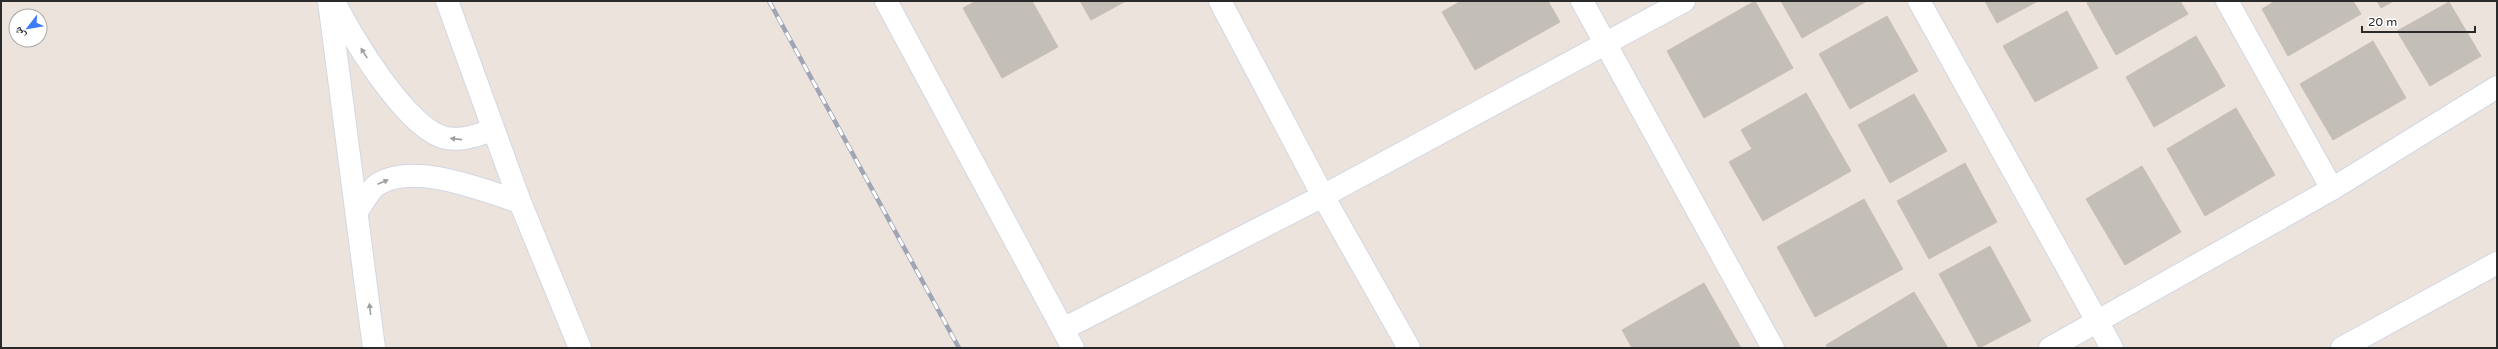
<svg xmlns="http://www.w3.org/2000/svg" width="2498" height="349" font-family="'Varela Round','Noto Naskh Arabic',sans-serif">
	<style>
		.building { fill: #c4beb8; stroke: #c8bfb6 }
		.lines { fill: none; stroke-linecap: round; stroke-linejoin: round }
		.minor-casing { stroke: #d2d7e3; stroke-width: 24 }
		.tertiary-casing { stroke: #d2d7e3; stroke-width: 24 }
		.minor { stroke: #fff; stroke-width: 22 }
		.tertiary { stroke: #fff; stroke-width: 22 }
		.rail-casing { stroke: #9fa5b5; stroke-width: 4.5 }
		.rail { stroke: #fff; stroke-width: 3; stroke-dasharray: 9; stroke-linecap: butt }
		.oneway { fill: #9f9f9f }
	</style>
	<rect width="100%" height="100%" fill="#ece3dc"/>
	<!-- building -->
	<path class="building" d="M976,1H1032L1058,47L1002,78L963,8Z
		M1080,1H1126L1091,20Z
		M1461,1H1548L1560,22L1475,70L1442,12Z
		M1755,1L1793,68L1704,118L1667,51Z
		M1781,1H1867L1802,38Z
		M1985,1H2038L1997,23Z
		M2091,1H2180L2188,14L2116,55L2087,3Z
		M2275,1H2353L2361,14L2288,56L2262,9Z
		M2377,1H2394L2381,8Z
		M2449,2L2481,56L2430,86L2397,31Z
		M2067,11L2098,68L2035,102L2003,46Z
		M1887,16L1918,71L1850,109L1819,54Z
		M2196,36L2225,86L2154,127L2126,77Z
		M2373,41L2406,98L2333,140L2300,84Z
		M1806,93L1851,171L1763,221L1729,162L1752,149L1741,130Z
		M1914,94L1947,151L1890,183L1858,125Z
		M2236,108L2275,175L2205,216L2167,149Z
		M1965,163L1997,222L1929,259L1897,201Z
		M2142,166L2181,232L2125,265L2086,199Z
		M1864,199L1903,269L1815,317L1777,247Z
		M1990,246L2031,321L1979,348L1939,274Z
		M1704,283L1741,348H1632L1622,330Z
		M1914,292L1948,348H1828L1826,345Z"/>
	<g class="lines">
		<!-- minor casing -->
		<g class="minor-casing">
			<path id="minor" d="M329,1L374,348
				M886,1L1073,348
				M1220,1L1323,196L1409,348
				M1582,1L1773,348
				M1919,1L2112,348
				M2227,1L2332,189
				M1063,329L1323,196L1684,1
				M2050,348L2332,189L2497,87
				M2342,348L2497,263"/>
		</g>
		<!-- tertiary casing -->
		<g class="tertiary-casing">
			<path id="tertiary" d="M334,1C350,35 408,131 446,138C464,141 477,135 493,130
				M447,1L520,202L580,348
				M357,211C363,203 370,189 378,184C415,162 482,190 520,202"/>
		</g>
		<!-- minor -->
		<use href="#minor" class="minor"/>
		<!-- tertiary -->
		<use href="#tertiary" class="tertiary"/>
		<!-- rail casing -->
		<g class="rail-casing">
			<path id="rail" d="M769,1L959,348"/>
		</g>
		<!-- rail -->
		<use href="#rail" class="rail"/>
	</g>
	<!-- one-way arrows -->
	<defs><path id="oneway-solid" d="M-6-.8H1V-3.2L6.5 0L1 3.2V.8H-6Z"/></defs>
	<g class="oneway">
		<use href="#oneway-solid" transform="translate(364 53) rotate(-123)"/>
		<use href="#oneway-solid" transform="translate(456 139) rotate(-174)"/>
		<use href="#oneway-solid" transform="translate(383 182) rotate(-23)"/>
		<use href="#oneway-solid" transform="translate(370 309) rotate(-97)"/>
	</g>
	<!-- border -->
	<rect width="2498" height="349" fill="none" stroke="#2a2a2a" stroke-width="4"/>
	<!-- north arrow -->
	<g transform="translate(28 28) rotate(239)"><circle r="19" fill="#ffffff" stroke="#aaaaaa"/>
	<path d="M0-3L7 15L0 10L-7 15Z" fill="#3c7bfa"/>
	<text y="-6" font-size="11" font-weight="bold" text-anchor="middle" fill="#2a2a2a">ش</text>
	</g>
	<!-- scale -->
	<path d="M2362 26v6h113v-6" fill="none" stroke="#2a2a2a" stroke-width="2"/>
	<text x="2368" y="26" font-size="12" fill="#2a2a2a" stroke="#ffffff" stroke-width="3" paint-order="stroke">20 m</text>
</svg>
